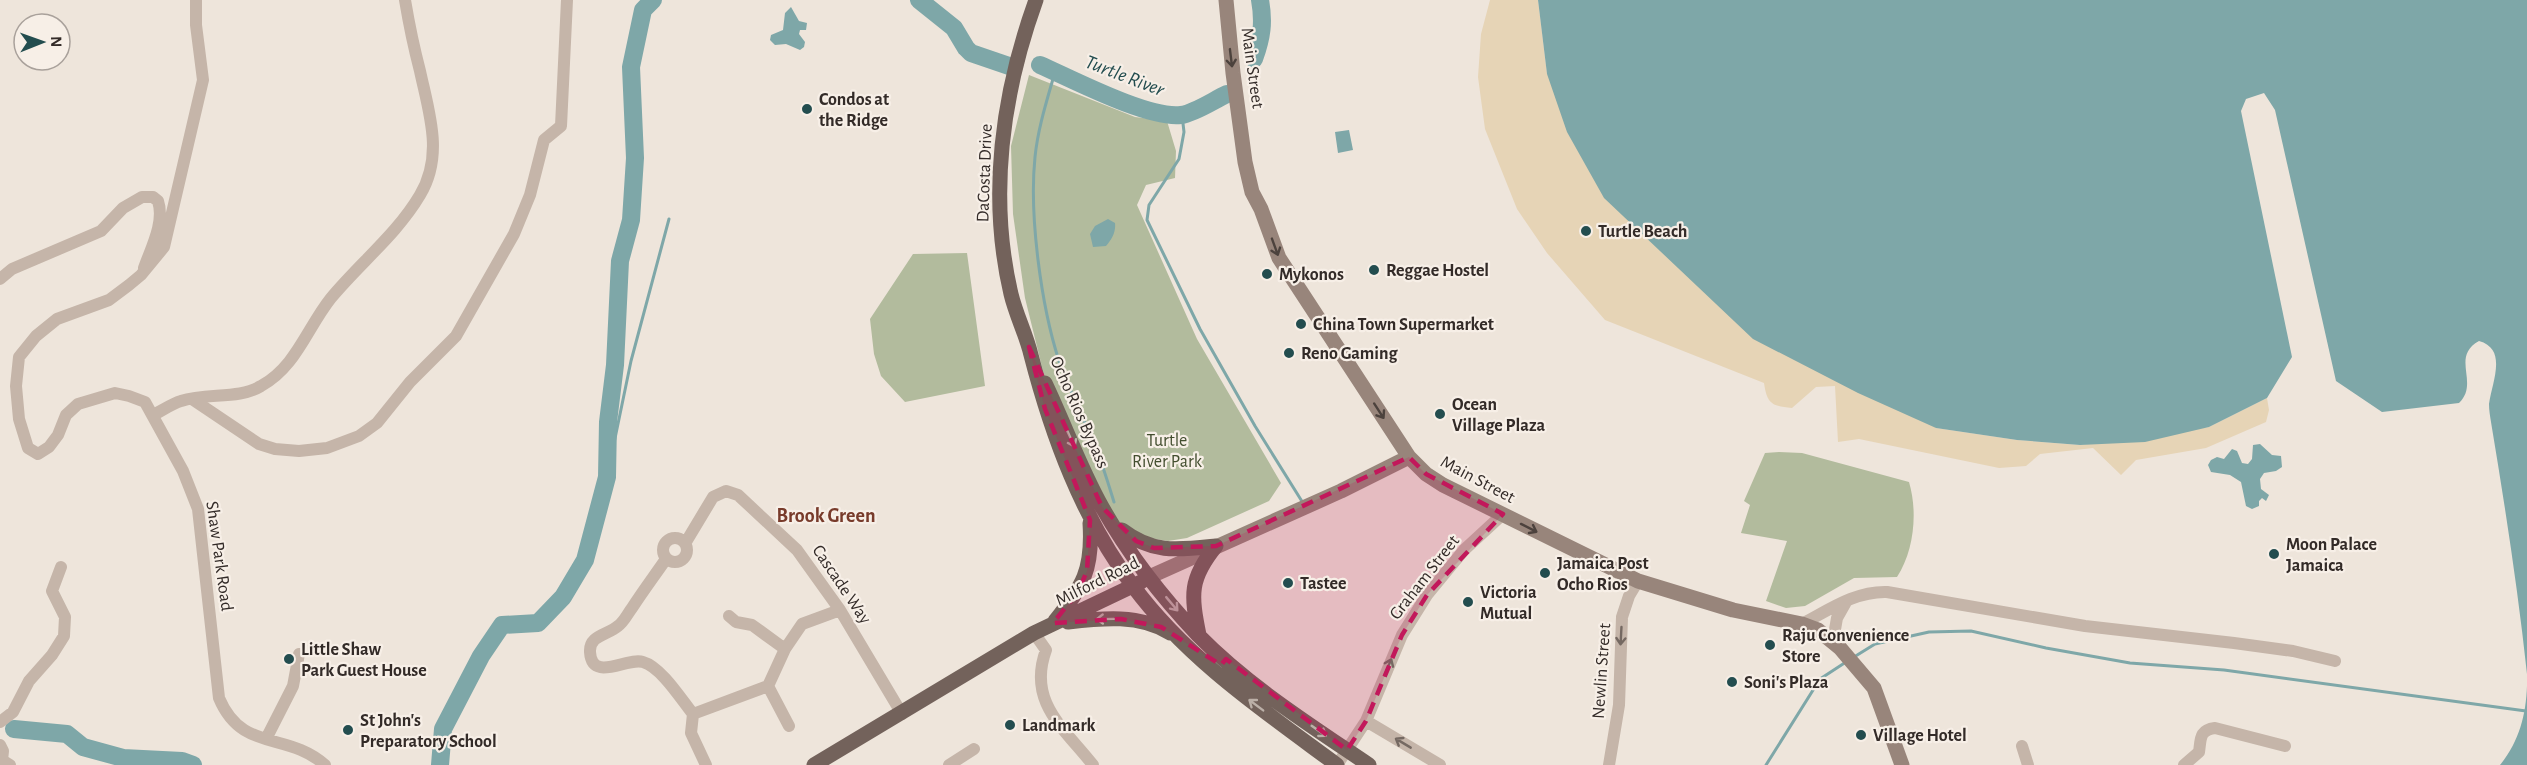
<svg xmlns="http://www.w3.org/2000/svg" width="2527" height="765" font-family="'Alegreya Sans',sans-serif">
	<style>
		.green { fill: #b2bb9d }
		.sand { fill: #e6d4b6 }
		.water { fill: #7ea7a8 }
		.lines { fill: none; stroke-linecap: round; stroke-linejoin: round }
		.stream { stroke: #7ea7a8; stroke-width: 3 }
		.river { stroke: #7ea7a8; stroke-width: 18 }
		.street { stroke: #c5b5a9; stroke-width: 12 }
		.secondary { stroke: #98857b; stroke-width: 15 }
		.primary { stroke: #73625b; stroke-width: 15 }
		.oneway { stroke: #4c423d }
		.oneway2 { stroke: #bcb0a8 }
		.oneway3 { stroke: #756962 }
		.marked { fill: #c2185b; fill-opacity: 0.2; stroke: #c2185b; stroke-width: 4.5; stroke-dasharray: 12 8; stroke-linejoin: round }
		.poi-dot { fill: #234d4f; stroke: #f7efe7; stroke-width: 2 }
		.labels { text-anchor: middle; stroke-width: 4.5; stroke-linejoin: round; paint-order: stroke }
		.street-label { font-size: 18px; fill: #332b28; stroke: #f7efe7 }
		.poi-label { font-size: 18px; font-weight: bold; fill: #332b28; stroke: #f7efe7; text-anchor: start }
		.park-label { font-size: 18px; fill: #434e2f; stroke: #f7efe7 }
		.water-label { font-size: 20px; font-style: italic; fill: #234d4f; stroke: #f7efe7 }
		.neighbourhood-label { font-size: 20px; font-weight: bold; fill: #783b2b; stroke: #f7efe7 }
	</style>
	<rect width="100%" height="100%" fill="#eee5db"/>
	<!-- green -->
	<path class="green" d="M1029,75L1135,117L1167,121L1176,151L1175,178L1146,185L1137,205L1197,339L1281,483L1269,501L1187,538L1168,541L1149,538L1119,524L1105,508L1045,379L1025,298L1013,214L1011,146Z
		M967,253L985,386L905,402L881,376L874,354L870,319L913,254Z
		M1779,452L1802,453L1909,482C1918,512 1914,551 1897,577L1854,578L1805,606L1786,608L1766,601L1787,541L1741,533L1750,505L1744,501L1765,453Z"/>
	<!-- sand -->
	<path class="sand" d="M1490,0H1538L1547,74L1936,428L2017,440L2080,445L2209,427L2267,398L2269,410L2266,422L2206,448L2136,460L2121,475L2093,448L2040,454L2026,466L1999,468L1859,439L1838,442L1835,386L1816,387L1792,408C1772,406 1767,404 1764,383L1605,320L1547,253L1517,209L1485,129L1478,77L1481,34Z"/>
	<!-- water -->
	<path class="water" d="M1538,0H2527V674C2518,590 2505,506 2491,422C2490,416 2489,410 2489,404C2492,382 2508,349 2479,341C2450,357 2480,383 2459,403L2382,412L2336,381L2275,110L2264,93L2246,99L2241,111L2292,357L2267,398L2209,427L2145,442L2080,445L2017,440L1936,428L1858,393L1753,339L1604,198L1567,132L1547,74Z
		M791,7L799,21L807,23L806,30H800L799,34L805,42L804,47L800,50L786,44L775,45L770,40L771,35L783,30L785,13Z
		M1349,130L1353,150L1338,153L1335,132Z
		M1108,219L1115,223C1116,232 1112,239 1106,246L1093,247L1090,234L1095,226Z
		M2260,444L2272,455L2281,456L2282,467L2276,471L2264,473L2260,479L2261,489L2269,495L2266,501L2262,498L2259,501V506L2252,509L2246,506L2241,482L2230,475L2211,472L2208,465L2211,460L2217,457L2224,459L2232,449L2237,451L2242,463L2248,464L2252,459L2253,445Z
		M2527,686V765H2500C2519,742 2526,715 2527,686Z"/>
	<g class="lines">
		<!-- stream -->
		<path class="stream" d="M1055,72C1047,100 1038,128 1035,157C1029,215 1041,305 1059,361C1070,393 1086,422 1098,454C1104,469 1109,486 1114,502
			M1182,115L1184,132L1179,159L1149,205L1147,220L1200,329L1255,426L1303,503
			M607,477L631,361L669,219
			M1854,657L1875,644L1929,632L1971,631L2046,648L2130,663L2224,670L2526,711
			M1766,765L1820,679L1846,662"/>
		<!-- river -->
		<path class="river" d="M919,0L954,28L966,48L971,53L1009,66
			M1254,59C1262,37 1264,22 1260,0
			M1040,65C1072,79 1148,119 1181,115C1195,113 1214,100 1227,94
			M14,729L67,734L83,747L123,758L182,761L193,765
			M440,765L443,729L481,656L502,625L538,623L563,597L585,560L607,477L608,422L615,365L620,261L631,220L635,158L631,67L643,10L653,0"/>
		<!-- street -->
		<path class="street" d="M196,0V25L203,80L164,247L141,275L129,285L109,300L57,319L36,336L19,357L16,386L19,419L28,448L38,454L49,447L58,435L66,415L78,404L115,393L129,396L145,402L183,471L198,509L219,698C242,753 287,731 325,765
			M0,279L12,269L101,231L123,208L142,197H153L158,201C165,222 151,248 144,268
			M192,399L259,444L275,449L299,451L327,448L359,436L377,423L410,382L456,336L514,234L530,195L544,140L561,126L567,0
			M153,415C162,411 171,404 181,401C207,392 238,400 261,386C296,367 307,328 331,298C360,263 397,234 420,195C444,155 429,113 420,71C414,48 409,24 405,0
			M663 550a12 12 0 1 1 24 0a12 12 0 1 1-24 0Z
			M686,542L713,497L726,491L738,495L797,550L840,610L902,714
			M666,559C655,575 643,591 632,608C628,613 624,622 618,626C608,635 589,635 590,652C592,683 627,657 643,662C661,667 681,699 693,714
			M729,616L736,622L752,625L785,649
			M1802,624C1829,610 1855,591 1887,592L2085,626L2234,643L2293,651L2335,661
			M1034,633L1046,650C1027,702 1064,728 1093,765
			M1833,641L1837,618L1846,602
			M768,686L789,726
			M693,714L768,686L785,649L802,624L840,610
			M693,714L691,733L706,765
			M1366,721L1440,765
			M0,722L13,712L29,681L52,655L64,636L65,617L52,591L61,567
			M266,739L293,686L299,654
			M0,745L3,751L2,760L10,765
			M2022,746L2028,765
			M949,765L974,749
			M1337,765L1366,721L1402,635L1427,595L1464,550L1503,514
			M1609,765L1619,705L1622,617L1629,596L1638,581
			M2184,765L2199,752C2201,739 2199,730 2215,728L2285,746"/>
		<!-- secondary -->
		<path class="secondary" d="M1226,0L1233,73L1245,162L1252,192L1261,209L1279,258L1409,457L1426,474L1443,485L1638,581L1733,610L1802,624L1818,630L1840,648L1874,688L1902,765
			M1149,577L1341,491L1409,457"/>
		<!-- primary -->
		<path class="primary" d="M1036,0C1002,94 988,196 1011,294C1016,315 1026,334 1031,355C1052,436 1082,518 1133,586C1187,659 1264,711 1337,765
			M1045,383C1064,423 1081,470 1102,507C1128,553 1162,597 1198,635C1248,686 1310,725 1369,765
			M1122,530C1153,554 1178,550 1216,546
			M1055,621C1083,586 1093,570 1090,523
			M1068,622C1102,618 1140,614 1170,633
			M1199,635C1191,595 1189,579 1216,546
			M814,765L1034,633L1141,582"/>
	</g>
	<!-- one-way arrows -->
	<defs><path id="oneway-shaft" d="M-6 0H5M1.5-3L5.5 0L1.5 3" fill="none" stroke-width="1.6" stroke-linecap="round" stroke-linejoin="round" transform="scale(1.5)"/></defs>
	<g class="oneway">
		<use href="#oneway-shaft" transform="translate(1231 58) rotate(83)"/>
		<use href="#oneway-shaft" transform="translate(1275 247) rotate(70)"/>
		<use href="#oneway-shaft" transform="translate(1379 411) rotate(57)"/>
		<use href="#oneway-shaft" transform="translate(1529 528) rotate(27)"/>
	</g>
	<g class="oneway2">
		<use href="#oneway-shaft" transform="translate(1071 439) rotate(65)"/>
		<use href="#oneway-shaft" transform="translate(1172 604) rotate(50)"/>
		<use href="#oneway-shaft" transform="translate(1105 619) rotate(179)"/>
		<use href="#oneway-shaft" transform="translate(1256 705) rotate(-143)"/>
		<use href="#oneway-shaft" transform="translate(1319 731) rotate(35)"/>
	</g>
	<g class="oneway3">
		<use href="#oneway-shaft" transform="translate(1621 636) rotate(93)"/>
		<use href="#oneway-shaft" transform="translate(1388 667) rotate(-67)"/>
		<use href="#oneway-shaft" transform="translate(1403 743) rotate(-149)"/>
	</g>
	<!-- marked area -->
	<path class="marked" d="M1029,347L1102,507L1136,541L1154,548L1216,546L1409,457L1426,474L1503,514L1427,595L1402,635L1366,721L1347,750L1226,659L1221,665L1161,627L1121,619L1053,623L1078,592L1087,571L1090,520L1045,409Z"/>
	<!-- markers -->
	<g class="poi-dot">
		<circle cx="807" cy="109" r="6"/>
		<circle cx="1586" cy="231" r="6"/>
		<circle cx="1374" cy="270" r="6"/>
		<circle cx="1267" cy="274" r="6"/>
		<circle cx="1301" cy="324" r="6"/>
		<circle cx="1289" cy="353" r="6"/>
		<circle cx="1440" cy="414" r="6"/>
		<circle cx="2274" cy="554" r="6"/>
		<circle cx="1545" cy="573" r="6"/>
		<circle cx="1288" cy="583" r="6"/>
		<circle cx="1468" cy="602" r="6"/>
		<circle cx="1770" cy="645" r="6"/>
		<circle cx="289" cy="659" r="6"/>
		<circle cx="1732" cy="682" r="6"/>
		<circle cx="1010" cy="725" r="6"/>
		<circle cx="348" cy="730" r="6"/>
		<circle cx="1861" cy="735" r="6"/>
	</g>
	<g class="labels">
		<!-- street labels -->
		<g class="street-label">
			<text transform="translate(1253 68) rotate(82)" y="6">Main Street</text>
			<text transform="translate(984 173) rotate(-88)" y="6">DaCosta Drive</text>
			<text transform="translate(1080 412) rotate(66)" y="6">Ocho Rios Bypass</text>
			<text transform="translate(1478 479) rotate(28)" y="6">Main Street</text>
			<text transform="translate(220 556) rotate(82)" y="6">Shaw Park Road</text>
			<text transform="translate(1424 577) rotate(-52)" y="6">Graham Street</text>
			<text transform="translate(1097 581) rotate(-26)" y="6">Milford Road</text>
			<text transform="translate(842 584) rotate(56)" y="6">Cascade Way</text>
			<text transform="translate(1601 671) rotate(-86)" y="6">Newlin Street</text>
		</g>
		<!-- poi labels -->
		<g class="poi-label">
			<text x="819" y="105">Condos at<tspan x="819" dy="21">the Ridge</tspan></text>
			<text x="1598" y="237">Turtle Beach</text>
			<text x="1386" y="276">Reggae Hostel</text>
			<text x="1279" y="280">Mykonos</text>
			<text x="1313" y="330">China Town Supermarket</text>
			<text x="1301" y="359">Reno Gaming</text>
			<text x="1452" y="410">Ocean<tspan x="1452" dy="21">Village Plaza</tspan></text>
			<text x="2286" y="550">Moon Palace<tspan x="2286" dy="21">Jamaica</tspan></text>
			<text x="1557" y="569">Jamaica Post<tspan x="1557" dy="21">Ocho Rios</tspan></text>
			<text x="1300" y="589">Tastee</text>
			<text x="1480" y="598">Victoria<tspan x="1480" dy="21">Mutual</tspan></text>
			<text x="1782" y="641">Raju Convenience<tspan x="1782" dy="21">Store</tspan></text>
			<text x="301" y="655">Little Shaw<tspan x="301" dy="21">Park Guest House</tspan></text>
			<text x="1744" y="688">Soni's Plaza</text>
			<text x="360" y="726">St John's<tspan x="360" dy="21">Preparatory School</tspan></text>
			<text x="1022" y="731">Landmark</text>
			<text x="1873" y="741">Village Hotel</text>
		</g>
		<!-- park labels -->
		<g class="park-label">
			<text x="1167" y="446">Turtle<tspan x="1167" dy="21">River Park</tspan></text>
		</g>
		<!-- water labels -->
		<g class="water-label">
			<text transform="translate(1125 75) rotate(21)" y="7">Turtle River</text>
		</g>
		<!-- neighbourhood labels -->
		<g class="neighbourhood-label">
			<text x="826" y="522">Brook Green</text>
		</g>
	</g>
	<!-- north arrow -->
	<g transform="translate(42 42) rotate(89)"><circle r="28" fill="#f7efe7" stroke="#a9a19b" stroke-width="1.5"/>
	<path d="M0-4.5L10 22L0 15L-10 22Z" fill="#234d4f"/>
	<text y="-9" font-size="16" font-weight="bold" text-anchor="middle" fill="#332b28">N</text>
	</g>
</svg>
